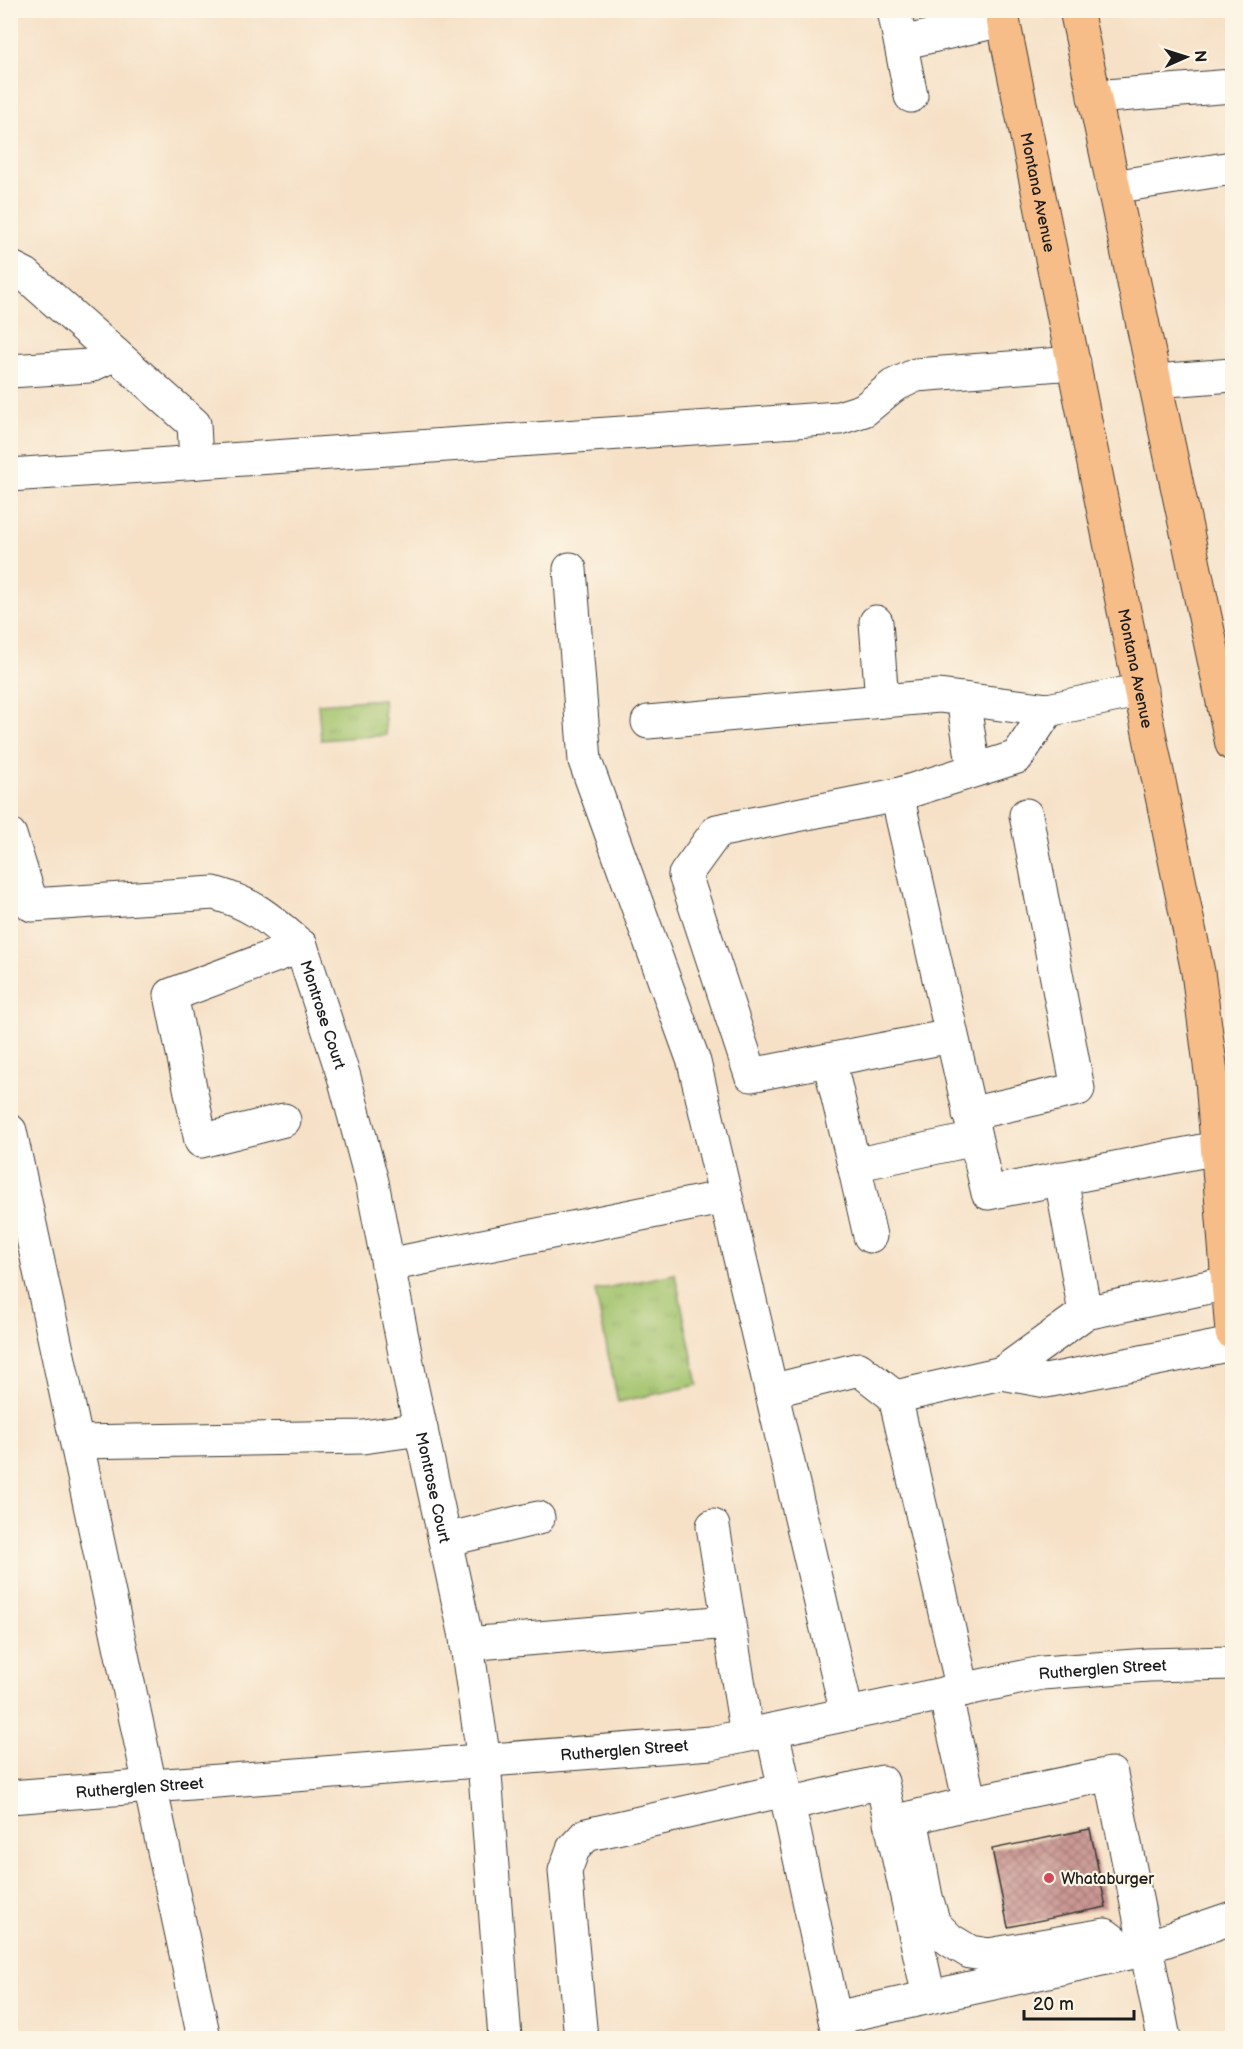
<svg xmlns="http://www.w3.org/2000/svg" width="1243" height="2049" font-family="'Balsamiq Sans',sans-serif">
	<style>
		.grass { fill: url(#grass-tufts); stroke: #5f7044; stroke-width: 1.5 }
		.building { fill: url(#building-cross-hatch) }
		.lines { fill: none; stroke-linecap: round; stroke-linejoin: round }
		.minor-casing { stroke: #3d3a36; stroke-width: 35 }
		.highway-casing { stroke: #3d3a36; stroke-width: 35 }
		.minor { stroke: #fff; stroke-width: 33 }
		.highway { stroke: #f7bd88; stroke-width: 33 }
		.poi-dot { fill: #d1495b; stroke: #fcf5e5; stroke-width: 2 }
		.labels { text-anchor: middle; stroke-width: 4.5; stroke-linejoin: round; paint-order: stroke }
		.street-label { font-size: 16px; fill: #1c1c1c; stroke: #fcf5e5 }
		.poi-label { font-size: 16px; fill: #1c1c1c; stroke: #fcf5e5; text-anchor: start }
	</style>
	<defs>
		<pattern id="grass-tufts" width="24" height="20" patternUnits="userSpaceOnUse" patternTransform="scale(1.5)"><rect width="24" height="20" fill="#a2c36c"/><path d="M3 7l-1-3M5 7V3M7 7l1-3M15 17l-1-3M17 17v-4M19 17l1-3" fill="none" stroke="#8ba75d"/></pattern>
		<pattern id="building-cross-hatch" width="8" height="8" patternUnits="userSpaceOnUse" patternTransform="scale(1.5)"><rect width="8" height="8" fill="#cb9894"/><path d="M0 0l8 8M0 8l8-8" fill="none" stroke="#a47b78"/></pattern>
	</defs>
	<rect width="100%" height="100%" fill="#fcf5e5"/>
	<filter id="ink" filterUnits="userSpaceOnUse"><feTurbulence type="fractalNoise" baseFrequency=".0167" numOctaves="2"/><feDisplacementMap in="SourceGraphic" scale="12" xChannelSelector="R" yChannelSelector="G"/><feConvolveMatrix kernelMatrix="1 2 1 2 8 2 1 2 1" color-interpolation-filters="sRGB"/></filter>
	<filter id="wash" filterUnits="userSpaceOnUse"><feTurbulence type="fractalNoise" baseFrequency=".008" numOctaves="4" result="noise"/><feDisplacementMap in="SourceGraphic" scale="24" xChannelSelector="R" yChannelSelector="G"/><feGaussianBlur stdDeviation="1.35" result="paint"/><feColorMatrix in="noise" values="0 0 0 0 0 0 0 0 0 0 0 0 0 0 0 0 0 1.4 0 .05"/><feComposite in="paint" operator="in"/></filter>
	<g filter="url(#wash)">
		<rect width="100%" height="100%" fill="#f6e1c7"/>
		<!-- grass -->
		<path class="grass" d="M383,699L386,735L321,740L318,704Z
			M675,1274L698,1385L618,1402L595,1290Z"/>
		<g id="blocks">
			<!-- building -->
			<path class="building" d="M1090,1829L1106,1907L1008,1927L992,1849Z"/>
		</g>
	</g>
	<g filter="url(#ink)">
		<use href="#blocks" fill-opacity="0" stroke="#3d3a36" stroke-width="1.5"/>
		<g class="lines">
			<!-- minor casing -->
			<g class="minor-casing">
				<g id="minor">
					<path d="M894,10L911,96"/>
					<path d="M901,43L1003,20"/>
					<path d="M1094,97L1232,86"/>
					<path d="M1113,187L1232,168"/>
					<path d="M10,267L26,275L194,424L196,462"/>
					<path d="M10,371L89,366L115,354"/>
					<path d="M1155,381L1232,375"/>
					<path d="M10,475L839,418L864,410L893,386L916,375L1074,363"/>
					<path d="M570,569L585,761L694,1062L847,1714"/>
					<path d="M876,622L882,701"/>
					<path d="M963,699L974,770"/>
					<path d="M1048,710L1017,757L897,795L988,1193L1217,1148"/>
					<path d="M648,722L939,696L1048,710L1141,690"/>
					<path d="M897,795L717,831L685,875L751,1075L951,1036"/>
					<path d="M10,835L32,905L214,893C256,905 269,919 301,946"/>
					<path id="s1" d="M301,946L344,1077L372,1182L411,1384L465,1632L484,1761L505,2038"/>
					<path d="M829,1060L854,1165L975,1139"/>
					<path d="M969,1114L1078,1089L1026,815"/>
					<path d="M284,1120L201,1141L171,995L301,946"/>
					<path d="M10,1131L204,2038"/>
					<path d="M854,1165L870,1236"/>
					<path d="M1061,1178L1085,1313"/>
					<path d="M388,1265L726,1197"/>
					<path d="M1002,1373L1085,1313L1228,1283"/>
					<path d="M771,1391L859,1369L895,1397"/>
					<path d="M77,1442L363,1437L421,1429"/>
					<path d="M713,1526L747,1735"/>
					<path d="M445,1540L538,1518"/>
					<path d="M467,1644L728,1622"/>
					<path d="M963,1690L895,1397L1002,1373L1046,1381L1232,1344"/>
					<path d="M945,1693L970,1803L1111,1774L1164,2038"/>
					<path d="M772,1730L839,2038"/>
					<path id="s2" d="M10,1797L711,1743L1042,1673L1148,1665L1232,1663"/>
					<path d="M788,1804L882,1782L929,1997"/>
					<path d="M911,1818L926,1897L934,1924L950,1940L970,1952L989,1955L1105,1935L1129,1953"/>
					<path d="M890,1823L970,1803"/>
					<path d="M835,2018L1129,1953L1232,1918"/>
					<path d="M581,2038L565,1871L573,1849L586,1835L785,1790"/>
				</g>
			</g>
			<!-- highway casing -->
			<g class="highway-casing">
				<g id="highway">
					<path id="s3" d="M1001,10L1198,972L1212,1080L1232,1333"/>
					<path d="M1076,10L1232,744"/>
				</g>
			</g>
			<!-- minor -->
			<use href="#minor" class="minor"/>
			<!-- highway -->
			<use href="#highway" class="highway"/>
		</g>
	</g>
	<!-- markers -->
	<circle class="poi-dot" cx="1049" cy="1878" r="6"/>
	<g class="labels">
		<!-- street labels -->
		<g class="street-label">
			<text dy="6" stroke="none"><textPath href="#s3" startOffset="186">Montana Avenue</textPath></text>
			<text dy="6" stroke="none"><textPath href="#s3" startOffset="672">Montana Avenue</textPath></text>
			<text dy="6" stroke="none"><textPath href="#s1" startOffset="72">Montrose Court</textPath></text>
			<text dy="6" stroke="none"><textPath href="#s1" startOffset="558">Montrose Court</textPath></text>
			<text dy="6" stroke="none"><textPath href="#s2" startOffset="1102">Rutherglen Street</textPath></text>
			<text dy="6" stroke="none"><textPath href="#s2" startOffset="616">Rutherglen Street</textPath></text>
			<text dy="6" stroke="none"><textPath href="#s2" startOffset="130">Rutherglen Street</textPath></text>
		</g>
		<!-- poi labels -->
		<g class="poi-label">
			<text x="1061" y="1884">Whataburger</text>
		</g>
	</g>
	<!-- margin -->
	<rect width="1243" height="2049" fill="none" stroke="#fcf5e5" stroke-width="36"/>
	<!-- north arrow -->
	<g transform="translate(1186 57) rotate(87)" stroke="#fcf5e5" stroke-width="4.5" paint-order="stroke">
	<path d="M0-4.5L10 22L0 15L-10 22Z" fill="#1c1c1c"/>
	<text y="-9" font-size="16" font-weight="bold" text-anchor="middle" fill="#1c1c1c">N</text>
	</g>
	<!-- scale -->
	<path d="M1024 2010v9h110v-9" fill="none" stroke="#1c1c1c" stroke-width="3"/>
	<text x="1033" y="2010" font-size="18" fill="#1c1c1c" stroke="#fcf5e5" stroke-width="4.5" paint-order="stroke">20 m</text>
</svg>
